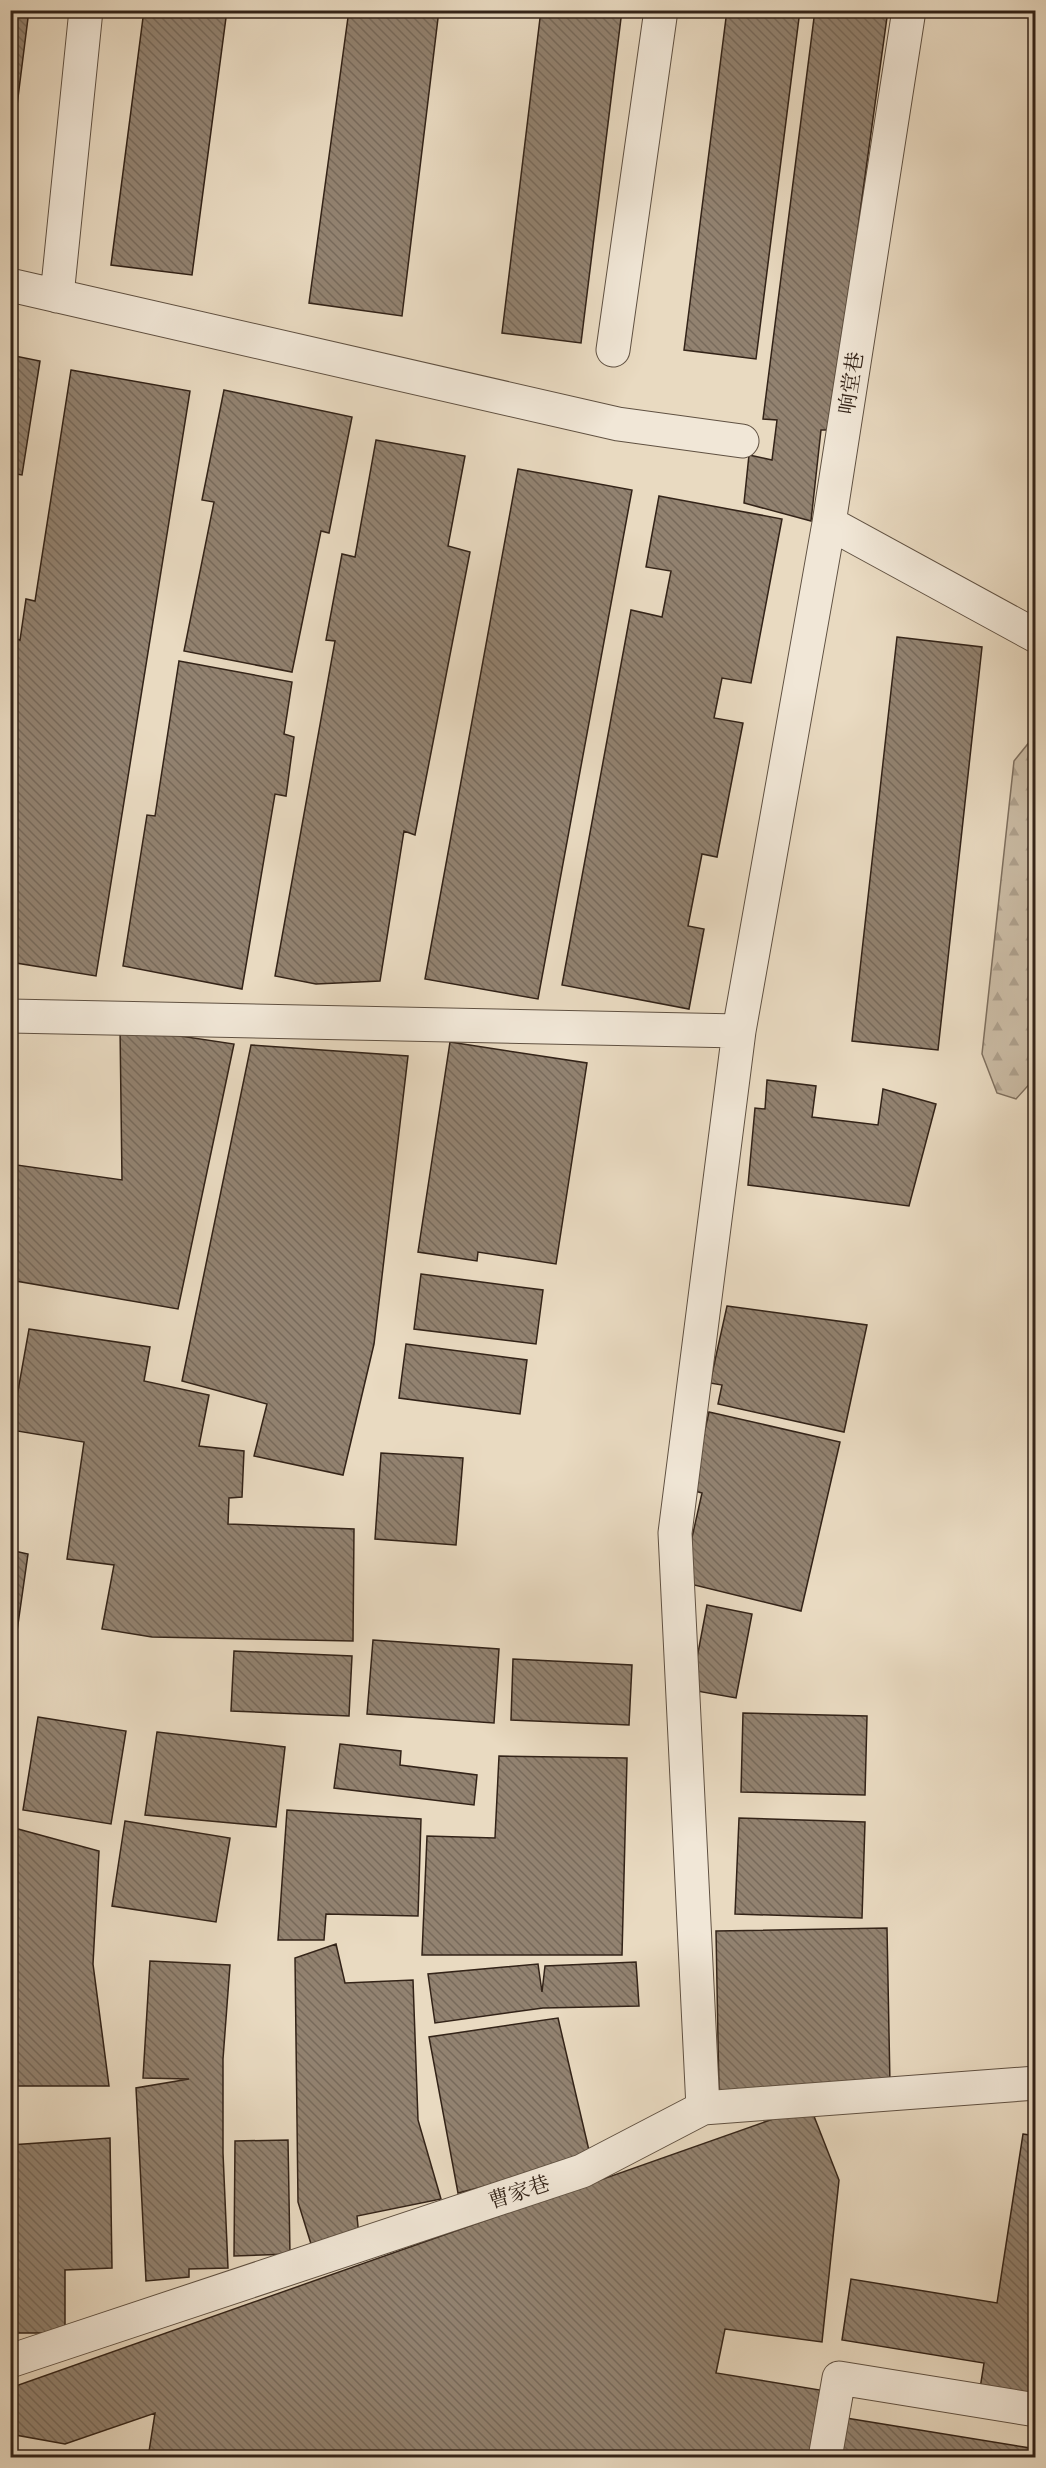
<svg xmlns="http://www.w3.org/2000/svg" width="1046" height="2468" font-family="'Old Standard TT','Noto Serif SC',serif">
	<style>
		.forest { fill: url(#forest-firs); stroke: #7e6f5e; stroke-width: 1.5 }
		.building { fill: url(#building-back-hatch); stroke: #332318; stroke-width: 1.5 }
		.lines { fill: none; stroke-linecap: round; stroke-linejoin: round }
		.minor-casing { stroke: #605142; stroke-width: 35 }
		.minor { stroke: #f1e7d7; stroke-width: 33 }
		.labels { text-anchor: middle; stroke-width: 4.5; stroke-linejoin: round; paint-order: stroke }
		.street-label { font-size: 21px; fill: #332318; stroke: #f1e7d7 }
	</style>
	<defs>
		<pattern id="forest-firs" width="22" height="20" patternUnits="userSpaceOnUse" patternTransform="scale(1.5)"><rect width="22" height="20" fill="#cabba4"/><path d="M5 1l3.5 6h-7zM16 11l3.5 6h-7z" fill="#aea08c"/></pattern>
		<pattern id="building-back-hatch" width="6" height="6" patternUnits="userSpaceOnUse" patternTransform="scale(1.5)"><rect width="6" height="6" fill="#928270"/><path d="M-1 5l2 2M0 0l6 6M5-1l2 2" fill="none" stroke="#786a5b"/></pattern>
	</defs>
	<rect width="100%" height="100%" fill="#e9dac1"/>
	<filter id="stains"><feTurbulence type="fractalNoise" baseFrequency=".00333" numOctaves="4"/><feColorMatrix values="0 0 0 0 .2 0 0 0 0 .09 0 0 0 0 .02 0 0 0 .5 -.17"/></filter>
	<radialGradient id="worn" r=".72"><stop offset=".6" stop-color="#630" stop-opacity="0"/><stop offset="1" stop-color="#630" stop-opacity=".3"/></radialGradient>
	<!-- forest -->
	<path class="forest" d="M1031,740L1036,742L1035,1069L1034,1079L1016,1099L997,1093L982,1054L1014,761Z"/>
	<!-- building -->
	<path class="building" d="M10,10H29L10,161Z
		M144,10H227L192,275L111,265Z
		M349,10H439L402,316L309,303Z
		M541,10H622L581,343L502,333Z
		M727,10H800L756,359L684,350Z
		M815,10H888L830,430H821L811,521L744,503L749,455L772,460L777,420L763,419Z
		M10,355L40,361L22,475L10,473Z
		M71,370L190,391L96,976L10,962V637L20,640L26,599L35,601Z
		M224,390L352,417L329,533L321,531L292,672L184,651L214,502L202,500Z
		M376,440L465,456L448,546L470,552L415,835L404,831L380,981L316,984L275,976L335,641L326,640L342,554L355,557Z
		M518,469L632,490L538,999L425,979Z
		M659,496L782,519L751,683L722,678L714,718L743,723L717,857L702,854L688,926L704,929L689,1009L562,985L631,610L662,617L671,571L646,567Z
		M897,637L982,647L938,1050L852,1041Z
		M179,661L292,682L284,734L294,737L286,796L275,794L242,989L123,966L147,815L155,816Z
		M120,1027L234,1044L178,1309L10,1280V1164L122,1180Z
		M450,1042L587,1063L556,1264L478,1252L477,1261L418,1252Z
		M251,1045L408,1056L374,1344L343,1475L254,1456L267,1404L182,1381Z
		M767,1080L816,1086L812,1117L878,1125L883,1089L936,1104L909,1206L748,1185L755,1108L765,1109Z
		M421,1274L543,1290L536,1344L414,1329Z
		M727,1306L867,1325L844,1432L718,1404L722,1385L710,1383Z
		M29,1329L150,1347L144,1381L209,1395L199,1446L244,1451L242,1497L229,1498L228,1524L354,1529L353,1641L152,1637L102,1629L114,1565L67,1559L84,1442L11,1430Z
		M406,1344L527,1360L520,1414L399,1398Z
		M709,1412L840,1442L801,1611L682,1582L702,1493L691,1490Z
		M381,1453L463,1458L456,1545L375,1539Z
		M10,1550L28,1554L12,1666H10Z
		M707,1605L752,1614L736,1698L691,1690Z
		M373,1640L499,1649L494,1723L367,1714Z
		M234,1651L352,1656L349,1716L231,1711Z
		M513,1659L632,1665L629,1725L511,1720Z
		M743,1713L867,1716L865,1795L741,1792Z
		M38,1717L126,1731L111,1824L23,1810Z
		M157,1732L285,1747L276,1827L145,1815Z
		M340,1744L401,1751L400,1765L477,1775L474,1805L334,1788Z
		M499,1756L627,1758L622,1955H422L427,1836L495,1838Z
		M287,1810L421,1819L418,1916L326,1914L324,1940H278Z
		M739,1818L865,1822L862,1918L735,1914Z
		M125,1821L230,1838L216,1922L112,1906Z
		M18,1829L99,1851L93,1964L109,2086H10V1858Z
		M887,1928L890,2085L719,2094L716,1931Z
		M336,1944L345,1983L413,1980L418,2120L441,2199L357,2216L359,2237L312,2247L298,2202L295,1958Z
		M150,1961L230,1965L223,2059V2153L228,2268L189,2269V2277L146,2281L136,2088L189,2079L143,2078Z
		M636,1962L639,2006L543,2008L435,2023L428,1974L538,1964L542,1992L545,1966Z
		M558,2018L591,2159L458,2193L429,2037Z
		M810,2106L839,2180L822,2342L725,2329L716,2373L820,2390L809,2458H148L155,2413L65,2444L10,2434V2388Z
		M1023,2134L1036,2136V2403L979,2395L984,2363L842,2340L851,2279L997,2303Z
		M110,2138L112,2268L65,2270V2333H10V2145Z
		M288,2140L290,2254L234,2256L235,2141Z
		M846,2418L1036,2449V2458H839Z"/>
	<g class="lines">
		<!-- minor casing -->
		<g class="minor-casing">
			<path id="minor" d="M909,10L829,523L1036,636
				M10,285L618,424L742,441
				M57,296L86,10
				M613,350L661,10
				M10,1016L739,1031L829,523
				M703,2108L675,1533L739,1031
				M10,2361L582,2171L703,2108L1036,2083
				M825,2458L839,2378L1036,2410"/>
		</g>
		<!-- minor -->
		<use href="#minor" class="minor"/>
	</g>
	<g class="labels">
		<!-- street labels -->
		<g class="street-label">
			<text transform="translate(851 383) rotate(-81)" y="7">响堂巷</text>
			<text transform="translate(519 2192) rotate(-18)" y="7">曹家巷</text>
		</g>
	</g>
	<!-- margin -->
	<rect width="1046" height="2468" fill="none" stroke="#e9dac1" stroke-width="36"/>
	<rect x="12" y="12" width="1022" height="2444" fill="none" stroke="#332318" stroke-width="3"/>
	<rect x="18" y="18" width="1010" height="2432" fill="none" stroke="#332318" stroke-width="1.5"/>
	<rect width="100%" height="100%" filter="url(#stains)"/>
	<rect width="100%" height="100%" fill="url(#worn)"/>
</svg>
